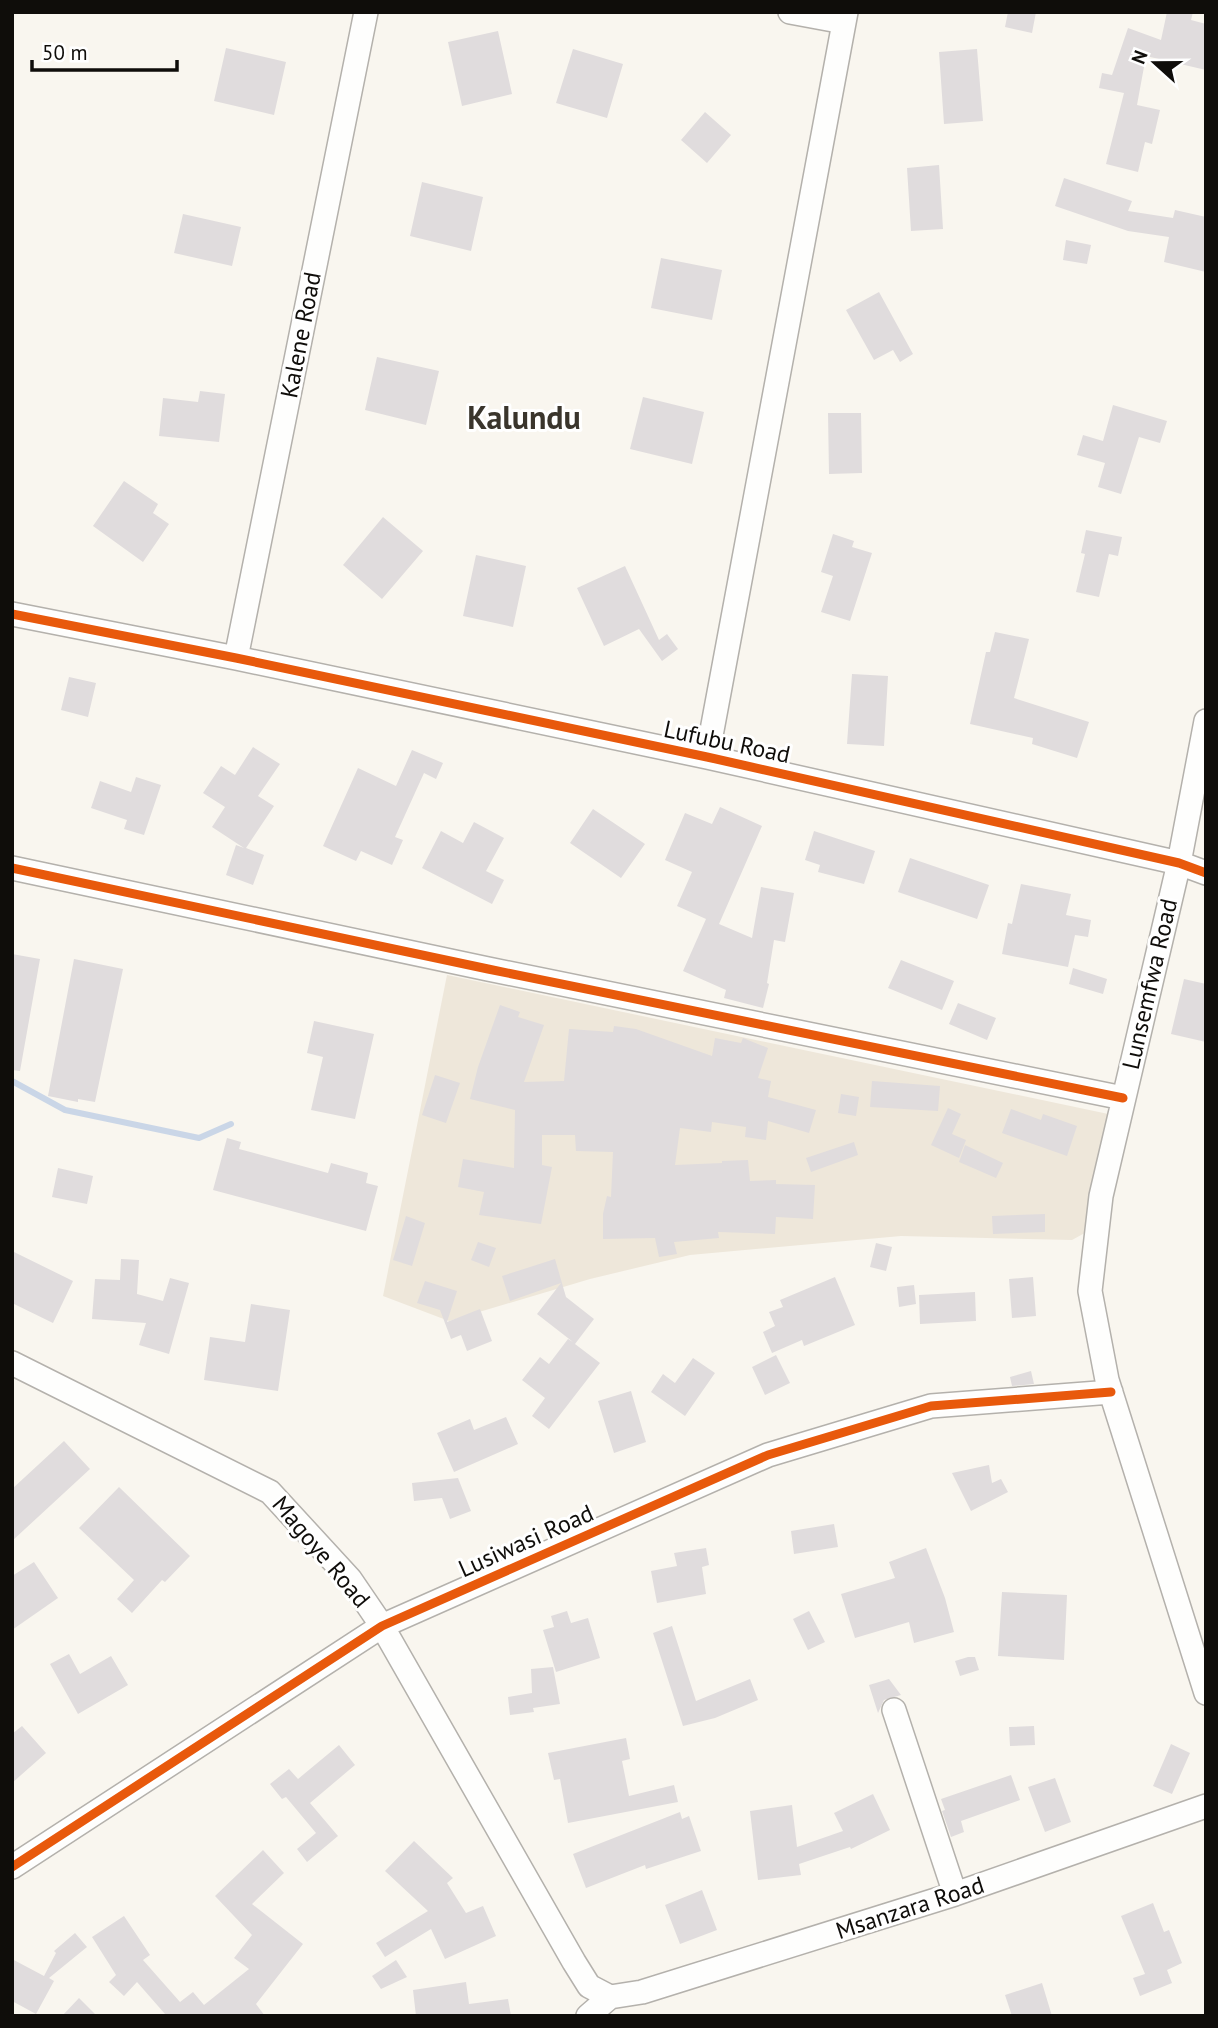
<svg xmlns="http://www.w3.org/2000/svg" width="1218" height="2028" font-family="'PT Sans',sans-serif">
	<style>
		.built { fill: #eee7da }
		.lines { fill: none; stroke-linecap: round; stroke-linejoin: round }
		.stream { stroke: #cad6e7; stroke-width: 6 }
		.building { fill: #e0dcdd }
		.minor-casing { stroke: #b4b1ac; stroke-width: 26 }
		.minor { stroke: #fefefd; stroke-width: 23 }
		.cycleway-casing { stroke: #fff; stroke-width: 13 }
		.cycleway { stroke: #e8590c; stroke-width: 9 }
		.labels { text-anchor: middle; stroke-width: 6; stroke-linejoin: round; paint-order: stroke }
		.street-label { font-size: 24px; fill: #0f0d0a; stroke: #fff }
		.district-label { font-size: 32px; font-weight: bold; fill: #3a352c; stroke: #fff }
	</style>
	<rect width="100%" height="100%" fill="#f9f6ef"/>
	<!-- built -->
	<path class="built" d="M447,975L1113,1115L1092,1229L1072,1240L901,1236L690,1255L590,1279L449,1321L383,1296Z"/>
	<g class="lines">
		<!-- stream -->
		<path class="stream" d="M12,1081L65,1110L199,1138L231,1124"/>
	</g>
	<!-- building -->
	<path class="building" d="M1008,12H1036L1032,33L1005,27Z
		M1167,12H1193L1191,20L1206,24V70L1146,56L1137,105L1160,110L1152,144L1145,142L1138,172L1106,164L1124,93L1099,88L1102,73L1112,75L1128,28L1161,40Z
		M498,31L512,94L462,106L448,42Z
		M226,48L286,62L274,115L214,101Z
		M573,49L623,64L607,118L556,103Z
		M977,49L983,121L944,124L939,52Z
		M705,112L731,135L707,163L681,140Z
		M939,165L943,229L911,231L907,168Z
		M1064,178L1132,201L1128,211L1173,218L1175,210L1206,217V272L1164,262L1169,237L1128,231L1055,206Z
		M422,182L483,197L471,251L410,236Z
		M183,214L241,227L232,266L174,253Z
		M1066,240L1091,245L1087,264L1063,260Z
		M661,258L722,270L712,320L651,308Z
		M879,292L913,354L900,362L893,350L874,360L846,310Z
		M377,357L439,371L426,425L365,410Z
		M200,391L225,394L219,442L159,436L163,398L198,402Z
		M643,397L704,412L692,464L630,449Z
		M1113,405L1167,421L1160,443L1139,437L1121,494L1098,487L1105,463L1077,455L1083,435L1103,441Z
		M828,413H861L862,473L829,474Z
		M124,481L158,504L153,513L169,524L143,562L93,526Z
		M383,517L423,551L382,599L343,565Z
		M1086,530L1122,537L1118,556L1109,554L1099,597L1076,592L1085,554L1081,553Z
		M833,534L854,541L852,547L872,553L850,621L821,612L833,576L821,572Z
		M476,555L526,566L513,627L463,616Z
		M625,566L659,640L667,634L678,649L662,661L639,629L604,646L577,588Z
		M995,632L1029,639L1014,698L1089,722L1077,758L1032,744L1033,738L970,724L986,652H990Z
		M852,674L888,676L884,746L847,744Z
		M69,677L96,683L88,717L61,710Z
		M253,747L280,764L258,796L274,806L246,848L264,855L253,885L226,875L236,845L244,848L212,827L225,807L203,793L221,766L235,775Z
		M412,750L443,763L436,779L424,773L395,837L403,840L392,865L361,851L356,861L323,846L358,768L396,786Z
		M136,777L161,785L144,835L124,829L127,820L91,808L100,781L131,792Z
		M720,807L762,826L719,924L752,938L761,887L794,893L785,942L774,940L767,983L769,984L763,1008L724,998L726,990L683,971L706,919L677,906L692,872L665,860L685,813L712,824Z
		M593,809L645,844L621,878L570,843Z
		M474,822L504,838L486,871L504,880L492,904L422,868L441,831L463,843Z
		M814,831L875,851L864,884L818,872L820,865L805,860Z
		M910,858L989,885L977,919L898,892Z
		M1021,884L1071,894L1066,915L1091,920L1088,937L1075,935L1068,967L1002,954L1008,923L1012,924Z
		M12,954L40,959L20,1071L12,1070Z
		M74,959L123,969L95,1102L78,1099V1102L48,1096Z
		M901,960L954,981L942,1010L888,988Z
		M1073,968L1107,979L1103,994L1069,984Z
		M1184,979L1206,984V1042L1171,1034Z
		M958,1003L996,1018L987,1040L949,1024Z
		M500,1005L520,1012L518,1017L544,1025L524,1082L564,1081L569,1029L613,1032L614,1026L636,1029L712,1056L715,1038L741,1043L743,1038L768,1048L758,1078L771,1081L768,1097L816,1110L809,1133L768,1121L766,1140L745,1137L746,1127L712,1122L711,1132L680,1128L675,1165L722,1163V1161L748,1160L750,1181L776,1180V1184L815,1185L813,1219L776,1217L775,1234L718,1232L719,1238L674,1242L677,1254L659,1257L655,1238L603,1239V1214L607,1196L611,1197L613,1152L576,1151L575,1135H542V1165L552,1167L541,1224L479,1215L484,1192L458,1187L463,1159L514,1168L515,1110L470,1099L478,1067Z
		M314,1021L374,1034L355,1119L311,1110L323,1057L307,1053Z
		M435,1075L460,1083L446,1123L422,1115Z
		M872,1081L940,1086L938,1111L870,1107Z
		M841,1094L859,1097L856,1116L838,1113Z
		M948,1108L961,1114L952,1134L966,1140L959,1158L931,1145Z
		M1011,1109L1041,1120L1043,1114L1077,1126L1067,1156L1002,1133Z
		M227,1138L241,1142L239,1149L328,1173L331,1163L368,1173L366,1183L378,1186L366,1231L213,1190Z
		M854,1142L858,1155L811,1172L806,1158Z
		M965,1145L1003,1163L996,1178L959,1162Z
		M58,1168L93,1176L87,1204L52,1197Z
		M1045,1214V1232L993,1234L992,1216Z
		M406,1216L425,1223L412,1266L393,1260Z
		M478,1242L496,1248L489,1267L471,1260Z
		M876,1243L892,1247L886,1271L870,1267Z
		M12,1251L73,1281L53,1323L12,1303Z
		M121,1259L139,1260L137,1294L163,1301L170,1278L189,1283L169,1354L139,1345L146,1323L92,1319L95,1279L120,1280Z
		M555,1259L566,1297L594,1319L575,1344L600,1363L549,1429L532,1416L545,1398L522,1380L540,1357L549,1364L568,1339L573,1342L537,1314L561,1283L510,1301L502,1276Z
		M835,1277L855,1325L804,1346L802,1340L772,1353L763,1332L775,1326L769,1312L783,1307L780,1300Z
		M1033,1277L1036,1316L1012,1318L1009,1279Z
		M425,1281L457,1291L447,1322L480,1309L492,1341L467,1351L461,1335L451,1339L440,1310L417,1303Z
		M914,1285L916,1304L899,1307L897,1287Z
		M975,1292L976,1321L920,1324L919,1295Z
		M251,1304L290,1310L278,1391L204,1380L210,1337L245,1342Z
		M776,1355L790,1383L765,1395L752,1367Z
		M693,1358L715,1373L685,1416L651,1392L663,1374L675,1383Z
		M1031,1371L1034,1384L1012,1386L1010,1377Z
		M631,1391L646,1442L614,1453L598,1401Z
		M506,1417L518,1444L454,1472L437,1433L470,1419L474,1430Z
		M64,1441L90,1469L12,1541V1489Z
		M989,1465L992,1483L1001,1479L1008,1492L971,1511L952,1473Z
		M458,1478L471,1511L450,1519L442,1498L414,1501L412,1483Z
		M119,1487L190,1556L165,1582L162,1580L132,1613L117,1599L134,1580L79,1528Z
		M834,1524L838,1547L794,1554L791,1531Z
		M706,1548L709,1565L702,1567L706,1594L657,1603L651,1571L677,1566L674,1553Z
		M926,1548L945,1598L954,1632L914,1643L909,1622L855,1638L841,1594L895,1578L889,1562Z
		M34,1562L58,1598L12,1630V1576Z
		M1002,1592L1067,1595L1064,1660L998,1656Z
		M567,1611L571,1623L588,1618L600,1658L556,1672L543,1630L554,1627L551,1616Z
		M809,1611L825,1642L808,1650L793,1619Z
		M672,1626L696,1701L750,1679L758,1700L715,1718L683,1726L653,1633Z
		M69,1654L80,1674L111,1656L128,1685L78,1714L50,1664Z
		M968,1657H975L979,1670L960,1676L955,1661Z
		M553,1667L560,1704L533,1708L534,1712L510,1715L508,1697L532,1693L531,1669Z
		M889,1679L901,1695L884,1700L878,1713L869,1685Z
		M22,1726L46,1753L12,1783V1734Z
		M1034,1726L1035,1745L1010,1746L1009,1727Z
		M626,1738L630,1759L622,1761L629,1796L674,1785L678,1802L568,1823L560,1779L554,1780L548,1753Z
		M1171,1744L1190,1753L1172,1794L1153,1786Z
		M339,1745L355,1765L310,1803L338,1836L307,1862L297,1849L316,1833L286,1797L282,1799L270,1784L289,1769L298,1779Z
		M1011,1775L1020,1800L961,1821L964,1832L951,1837L942,1811L945,1810L941,1799Z
		M1055,1778L1071,1822L1045,1832L1028,1787Z
		M873,1794L890,1830L851,1849L850,1847L799,1864L801,1875L758,1880L750,1811L792,1805L797,1847L843,1831L834,1813Z
		M680,1812L682,1819L689,1816L701,1851L646,1869L645,1865L586,1888L573,1854Z
		M414,1841L453,1878L447,1883L466,1913L483,1906L496,1936L445,1959L431,1929L385,1957L376,1943L428,1911L385,1871Z
		M263,1850L284,1873L252,1904L303,1944L256,2004L265,2016H162L165,2014L137,1982L124,1996L109,1982L116,1975L92,1937L124,1916L150,1955L143,1960L180,2002L193,1992L204,2005L249,1969L234,1958L252,1935L215,1896Z
		M702,1890L717,1930L680,1944L665,1905Z
		M1153,1903L1164,1932L1169,1930L1182,1963L1167,1970L1172,1983L1140,1996L1133,1978L1145,1974L1121,1916Z
		M75,1933L87,1947L49,1978L54,1981L36,2014L12,2001V1959L44,1976L56,1953L54,1951Z
		M396,1960L407,1977L381,1989L372,1976Z
		M466,1982L469,2004L508,1999L511,2016H416L413,1990Z
		M1042,1983L1052,2016H1012L1005,1995Z
		M79,1998L97,2016H62Z"/>
	<g class="lines">
		<!-- minor casing -->
		<g class="minor-casing">
			<path id="minor" d="M790,12L844,22
				M12,614L236,658L707,757L1179,863L1206,873
				M236,658L366,12
				M1206,721L1179,863L1101,1196L1090,1291L1107,1380L1206,1693
				M707,757L846,12
				M12,868L488,969L1123,1098
				M12,1363L270,1492L350,1579L382,1626L574,1962L589,1986L610,1997
				M894,1710L955,1894
				M12,1867L382,1626L768,1455L931,1406L1111,1392
				M610,1997L642,1992L955,1894L1206,1806
				M588,2016L610,1997"/>
		</g>
		<!-- minor -->
		<use href="#minor" class="minor"/>
		<!-- cycleway casing -->
		<g class="cycleway-casing">
			<path id="cycleway" d="M12,614L236,658L707,757L1179,863L1206,873
				M12,868L488,969L1123,1098
				M12,1867L382,1626L768,1455L931,1406L1111,1392"/>
		</g>
		<!-- cycleway -->
		<use href="#cycleway" class="cycleway"/>
	</g>
	<g class="labels">
		<!-- street labels -->
		<g class="street-label">
			<text transform="translate(301 335) rotate(-79)" y="8">Kalene Road</text>
			<text transform="translate(727 742) rotate(12)" y="8">Lufubu Road</text>
			<text transform="translate(1150 984) rotate(-77)" y="8">Lunsemfwa Road</text>
			<text transform="translate(526 1541) rotate(-24)" y="8">Lusiwasi Road</text>
			<text transform="translate(321 1552) rotate(50)" y="8">Magoye Road</text>
			<text transform="translate(910 1908) rotate(-18)" y="8">Msanzara Road</text>
		</g>
		<!-- district labels -->
		<g class="district-label">
			<text x="524" y="429">Kalundu</text>
		</g>
	</g>
	<!-- border -->
	<rect width="1218" height="2028" fill="none" stroke="#0f0d0a" stroke-width="28"/>
	<!-- north arrow -->
	<g transform="translate(1155 63) rotate(291)" stroke="#ffffff" stroke-width="5" paint-order="stroke">
	<path d="M0-5L12 26L0 18L-12 26Z" fill="#0f0d0a"/>
	<text y="-10" font-size="19" font-weight="bold" text-anchor="middle" fill="#0f0d0a">N</text>
	</g>
	<!-- scale -->
	<path d="M32 60v10h145v-10" fill="none" stroke="#0f0d0a" stroke-width="3.5"/>
	<text x="42" y="60" font-size="21" fill="#0f0d0a" stroke="#ffffff" stroke-width="5" paint-order="stroke">50 m</text>
</svg>
